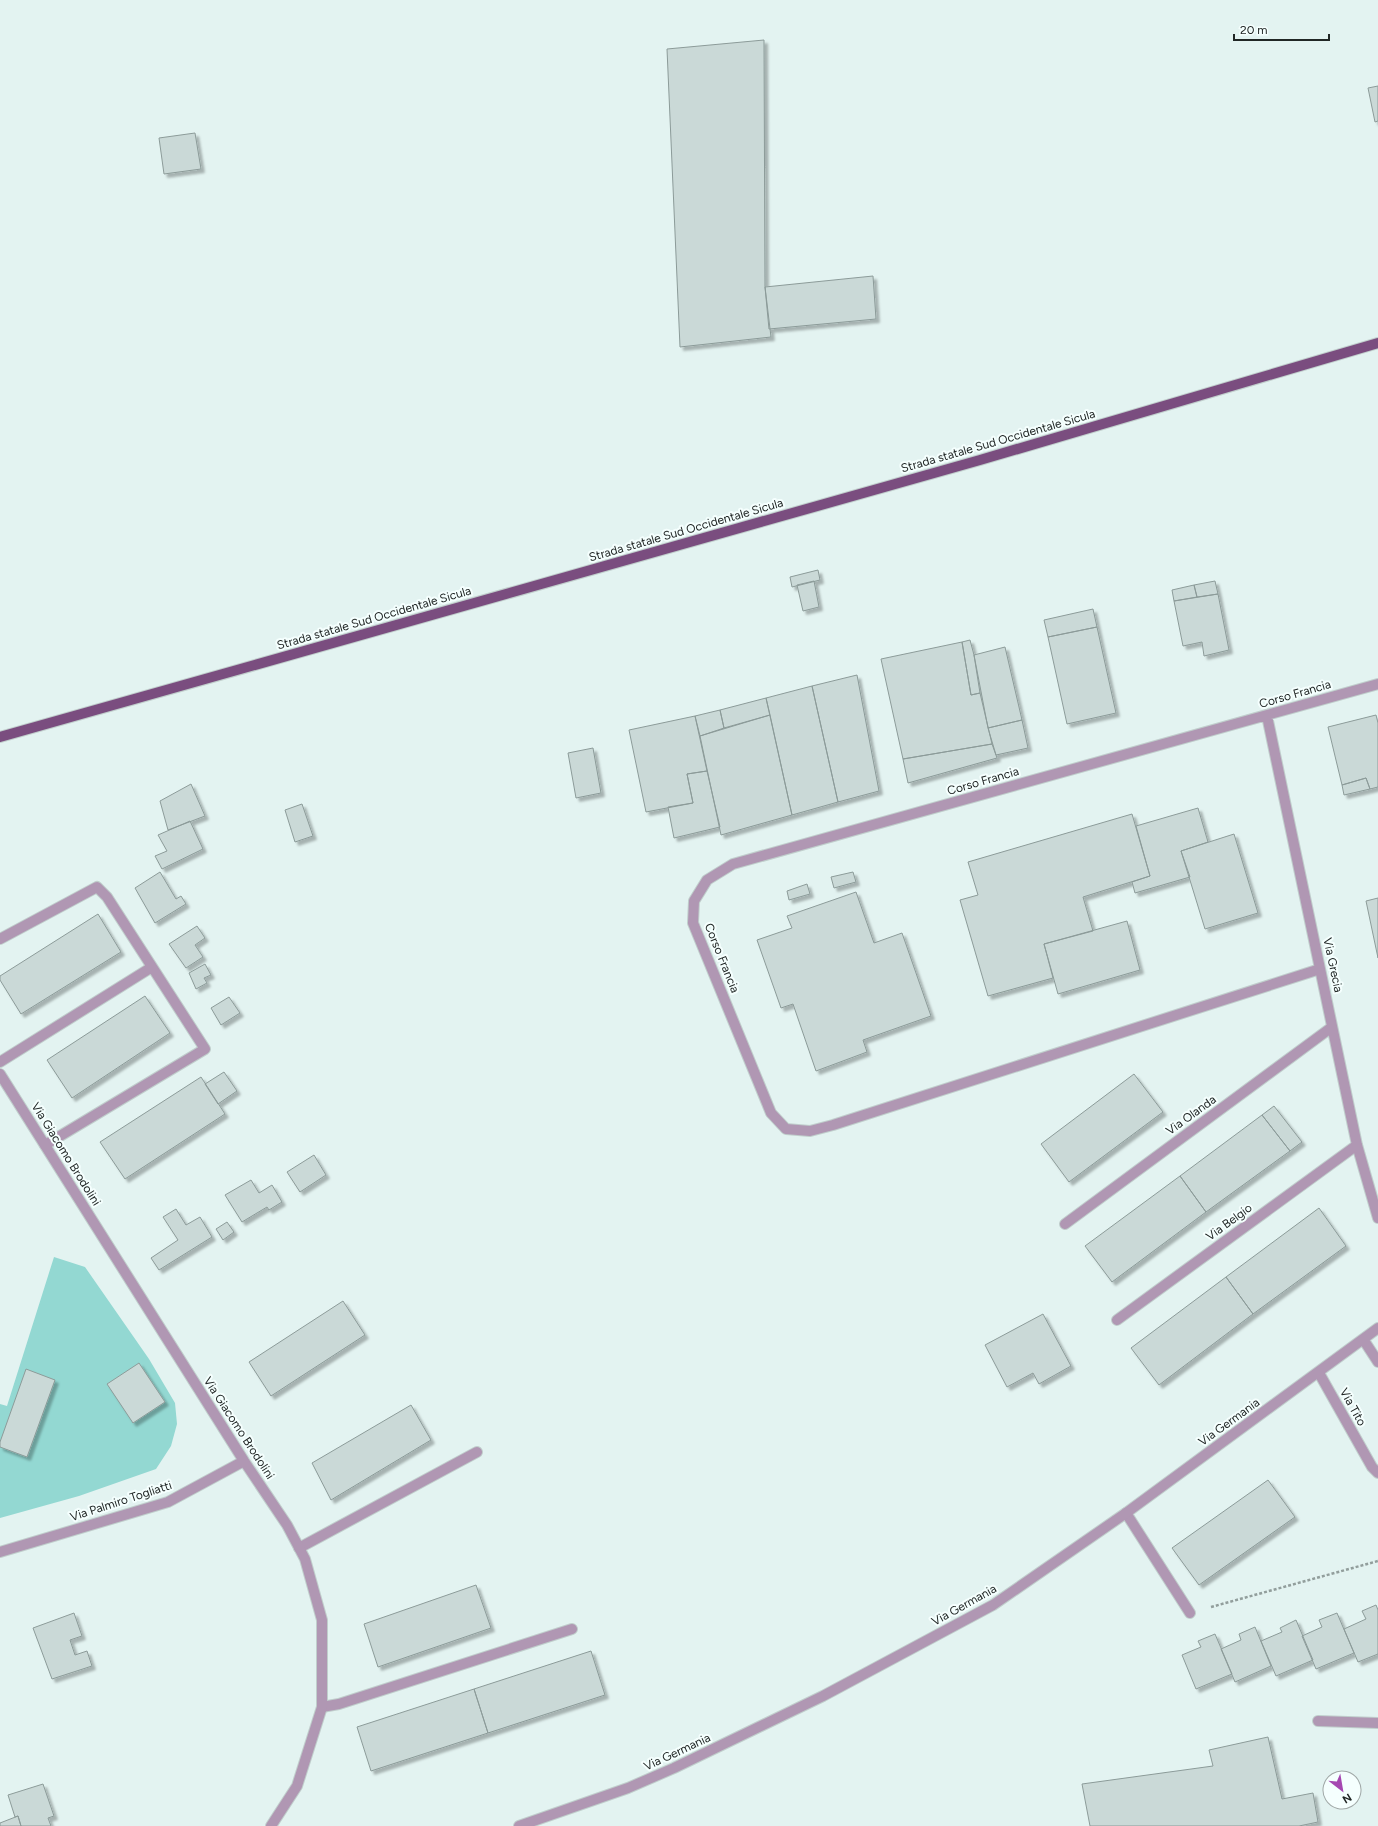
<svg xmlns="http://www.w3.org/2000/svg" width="1378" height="1826" font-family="Figtree,sans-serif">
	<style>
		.pitch { fill: #93d8d2 }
		.building { fill: #cad9d7; stroke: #8c9b99; filter: url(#shadow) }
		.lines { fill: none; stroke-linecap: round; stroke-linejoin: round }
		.lane-casing { stroke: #c0cecc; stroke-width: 12 }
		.street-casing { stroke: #c0cecc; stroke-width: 12 }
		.primary-casing { stroke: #c0cecc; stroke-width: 12 }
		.path { stroke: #929e9c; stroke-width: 2.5; stroke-dasharray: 3 2; stroke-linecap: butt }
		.lane { stroke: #b097b3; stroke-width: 10 }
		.street { stroke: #b097b3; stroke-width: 10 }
		.primary { stroke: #7a4d7f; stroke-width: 10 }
		.labels { text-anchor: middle; stroke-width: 4; stroke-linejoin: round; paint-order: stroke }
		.street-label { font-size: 12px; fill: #202625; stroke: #f5fffe }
	</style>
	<defs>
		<filter id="shadow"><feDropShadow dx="3.5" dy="3.5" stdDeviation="1" flood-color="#0004"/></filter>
	</defs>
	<rect width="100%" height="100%" fill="#e3f3f1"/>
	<!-- pitch -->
	<path class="pitch" d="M54,1257L85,1267L149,1359L175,1403L177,1424L171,1446L156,1469L79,1496L0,1518V1404L7,1406Z"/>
	<!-- building -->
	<path class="building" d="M764,40L765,287L771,337L680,347L667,49Z
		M1378,86V121L1375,122L1368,88Z
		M195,133L201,169L164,174L159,138Z
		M873,276L876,319L769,329L765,287Z
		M818,570L820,580L792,587L790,577Z
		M814,581L819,607L803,611L797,585Z
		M1215,581L1218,594L1197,597L1194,585Z
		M1194,585L1197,597L1174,601L1172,590Z
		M1218,594L1229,650L1204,656L1202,642L1183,646L1174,601Z
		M1093,609L1097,627L1048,637L1044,620Z
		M1097,627L1116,713L1067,724L1048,637Z
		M970,640L974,655L980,693L971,695L962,642Z
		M962,642L971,695L980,693L992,744L903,759L881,659Z
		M1005,647L1022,720L988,728L974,655Z
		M857,675L879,791L838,802L812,686Z
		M812,686L838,802L792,815L766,698Z
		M766,698L770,715L724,728L720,710Z
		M720,710L724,728L700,736L695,716Z
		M770,715L792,815L721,835L700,736Z
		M1376,715L1378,723V787L1370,789L1366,778L1342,785L1328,727Z
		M695,716L707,771L687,774L693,803L646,812L629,730Z
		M1022,720L1028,748L996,755L988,728Z
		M992,744L997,758L908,783L903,759Z
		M593,748L601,793L576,798L568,753Z
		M707,771L720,827L674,838L668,807L693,803L687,774Z
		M1366,778L1370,789L1344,795L1342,785Z
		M191,784L205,816L168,830L160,801Z
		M302,804L313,836L295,842L285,810Z
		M1198,808L1208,842L1181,851L1190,877L1135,893L1132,882L1150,876L1136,826Z
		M1132,814L1150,876L1083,897L1093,931L1044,944L1053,978L988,996L960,900L978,895L968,862Z
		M190,821L203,849L162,869L155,856L167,851L158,835Z
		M1234,834L1258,913L1205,929L1181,851Z
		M160,872L176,899L181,896L186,904L155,923L135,888Z
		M853,872L856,882L834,888L831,877Z
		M807,884L810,894L789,900L787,891Z
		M856,892L874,943L902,933L931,1016L863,1040L867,1052L816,1071L793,1004L781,1008L757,940L792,928L787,916Z
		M1378,898V958L1366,901Z
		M98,914L121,952L21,1014L0,980V976Z
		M1127,921L1140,970L1058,994L1044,944Z
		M197,926L205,938L195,945L203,957L186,968L169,944Z
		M205,964L211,975L204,978L207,983L196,989L189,973Z
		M145,996L170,1033L72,1098L47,1060Z
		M229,997L240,1013L221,1025L211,1008Z
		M224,1072L237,1091L218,1104L205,1084Z
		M1134,1074L1163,1112L1069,1182L1041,1144Z
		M201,1077L225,1114L125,1179L100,1142Z
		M1274,1106L1302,1142L1290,1151L1262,1115Z
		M1262,1115L1290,1151L1206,1212L1180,1176Z
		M314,1155L326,1175L300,1192L287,1172Z
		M1180,1176L1206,1212L1112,1282L1085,1246Z
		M251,1180L259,1193L272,1185L282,1202L269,1210L267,1207L242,1222L225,1195Z
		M1319,1208L1346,1246L1253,1314L1226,1277Z
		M176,1209L186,1225L200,1217L212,1237L159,1270L151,1258L178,1240L163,1217Z
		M227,1222L234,1232L223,1240L216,1229Z
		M1226,1277L1253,1314L1159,1385L1131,1348Z
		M343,1301L365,1335L271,1396L249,1362Z
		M1043,1314L1071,1366L1039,1384L1033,1373L1007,1387L985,1345Z
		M139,1363L165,1402L133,1423L107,1384Z
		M26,1369L55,1380L27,1457L0,1447V1442Z
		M411,1405L431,1440L331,1500L312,1463Z
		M1268,1480L1295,1517L1199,1585L1172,1548Z
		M476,1585L491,1628L378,1667L364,1624Z
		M1376,1605L1378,1610V1654L1358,1662L1344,1629L1366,1619L1362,1611Z
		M74,1613L82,1636L70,1640L75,1655L87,1651L92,1666L52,1679L33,1628Z
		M1337,1613L1354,1653L1316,1669L1302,1636L1322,1627L1319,1620Z
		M1296,1620L1313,1660L1276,1676L1261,1641L1282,1632L1280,1628Z
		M1255,1627L1271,1666L1235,1682L1221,1649L1241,1640L1239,1634Z
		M1215,1634L1232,1674L1196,1689L1182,1655L1201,1647L1198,1641Z
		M591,1651L605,1695L488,1733L474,1689Z
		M474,1689L488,1733L371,1771L357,1727Z
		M1268,1737L1282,1799L1313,1793L1318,1822L1299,1826H1090L1082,1784L1213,1766L1209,1750Z
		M43,1784L54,1816L48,1818L51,1826H21L18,1816L15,1817L8,1795Z
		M18,1816L21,1826H0V1823Z"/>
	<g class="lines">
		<!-- lane casing -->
		<g class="lane-casing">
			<path id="lane" d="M0,939L97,887L107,897L205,1049L45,1145
				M0,1062L152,967
				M1126,1513L1190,1613
				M299,1548L477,1452
				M322,1707L339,1704L572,1629
				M1318,1721L1378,1723"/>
		</g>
		<!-- street casing -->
		<g class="street-casing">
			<path id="street" d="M1267,716L1357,1145L1378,1218
				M1320,969L833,1125L810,1131L786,1129L771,1113L693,923L694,901L707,880L733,864L1378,684
				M0,1074L244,1461L287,1525L305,1559L322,1620V1707L297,1786L271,1826
				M1065,1224L1332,1027
				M1117,1320L1357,1145
				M1363,1339L1378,1362
				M1319,1373L1372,1467L1378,1473
				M0,1552L168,1502L244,1461
				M519,1826L628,1788L674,1768L823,1696L993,1605L1126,1513L1378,1328"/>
		</g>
		<!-- primary casing -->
		<g class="primary-casing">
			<path id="primary" d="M0,737L980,460L1378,343"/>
		</g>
		<!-- path -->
		<path class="path" d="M1211,1607L1378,1561"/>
		<!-- lane -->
		<use href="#lane" class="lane"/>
		<!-- street -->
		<use href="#street" class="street"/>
		<!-- primary -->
		<use href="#primary" class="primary"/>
	</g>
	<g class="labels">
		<!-- street labels -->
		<g class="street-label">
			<text transform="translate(998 441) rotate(-16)" y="4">Strada statale Sud Occidentale Sicula</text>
			<text transform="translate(686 530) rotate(-16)" y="4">Strada statale Sud Occidentale Sicula</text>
			<text transform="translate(374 618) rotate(-16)" y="4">Strada statale Sud Occidentale Sicula</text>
			<text transform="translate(1295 694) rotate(-16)" y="4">Corso Francia</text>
			<text transform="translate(983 781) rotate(-16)" y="4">Corso Francia</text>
			<text transform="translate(722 958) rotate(68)" y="4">Corso Francia</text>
			<text transform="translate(1333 965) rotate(78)" y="4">Via Grecia</text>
			<text transform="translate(1191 1115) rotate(-36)" y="4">Via Olanda</text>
			<text transform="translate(66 1154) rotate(58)" y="4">Via Giacomo Brodolini</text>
			<text transform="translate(1229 1222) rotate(-36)" y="4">Via Belgio</text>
			<text transform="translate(1353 1407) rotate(61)" y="4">Via Tito</text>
			<text transform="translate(1229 1422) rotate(-36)" y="4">Via Germania</text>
			<text transform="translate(239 1428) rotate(57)" y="4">Via Giacomo Brodolini</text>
			<text transform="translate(121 1501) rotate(-18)" y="4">Via Palmiro Togliatti</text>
			<text transform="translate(964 1605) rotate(-29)" y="4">Via Germania</text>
			<text transform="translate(677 1752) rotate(-25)" y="4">Via Germania</text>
		</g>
	</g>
	<!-- north arrow -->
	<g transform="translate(1342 1790) rotate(149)"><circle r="19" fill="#f5fffe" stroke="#a0a8a7"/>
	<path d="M0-3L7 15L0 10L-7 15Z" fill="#a547b1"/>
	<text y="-6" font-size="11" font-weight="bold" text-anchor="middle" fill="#202625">N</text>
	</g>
	<!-- scale -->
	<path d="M1234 34v6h95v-6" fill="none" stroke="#202625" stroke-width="2"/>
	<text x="1240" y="34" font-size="12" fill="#202625" stroke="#f5fffe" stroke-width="3" paint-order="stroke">20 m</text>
</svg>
